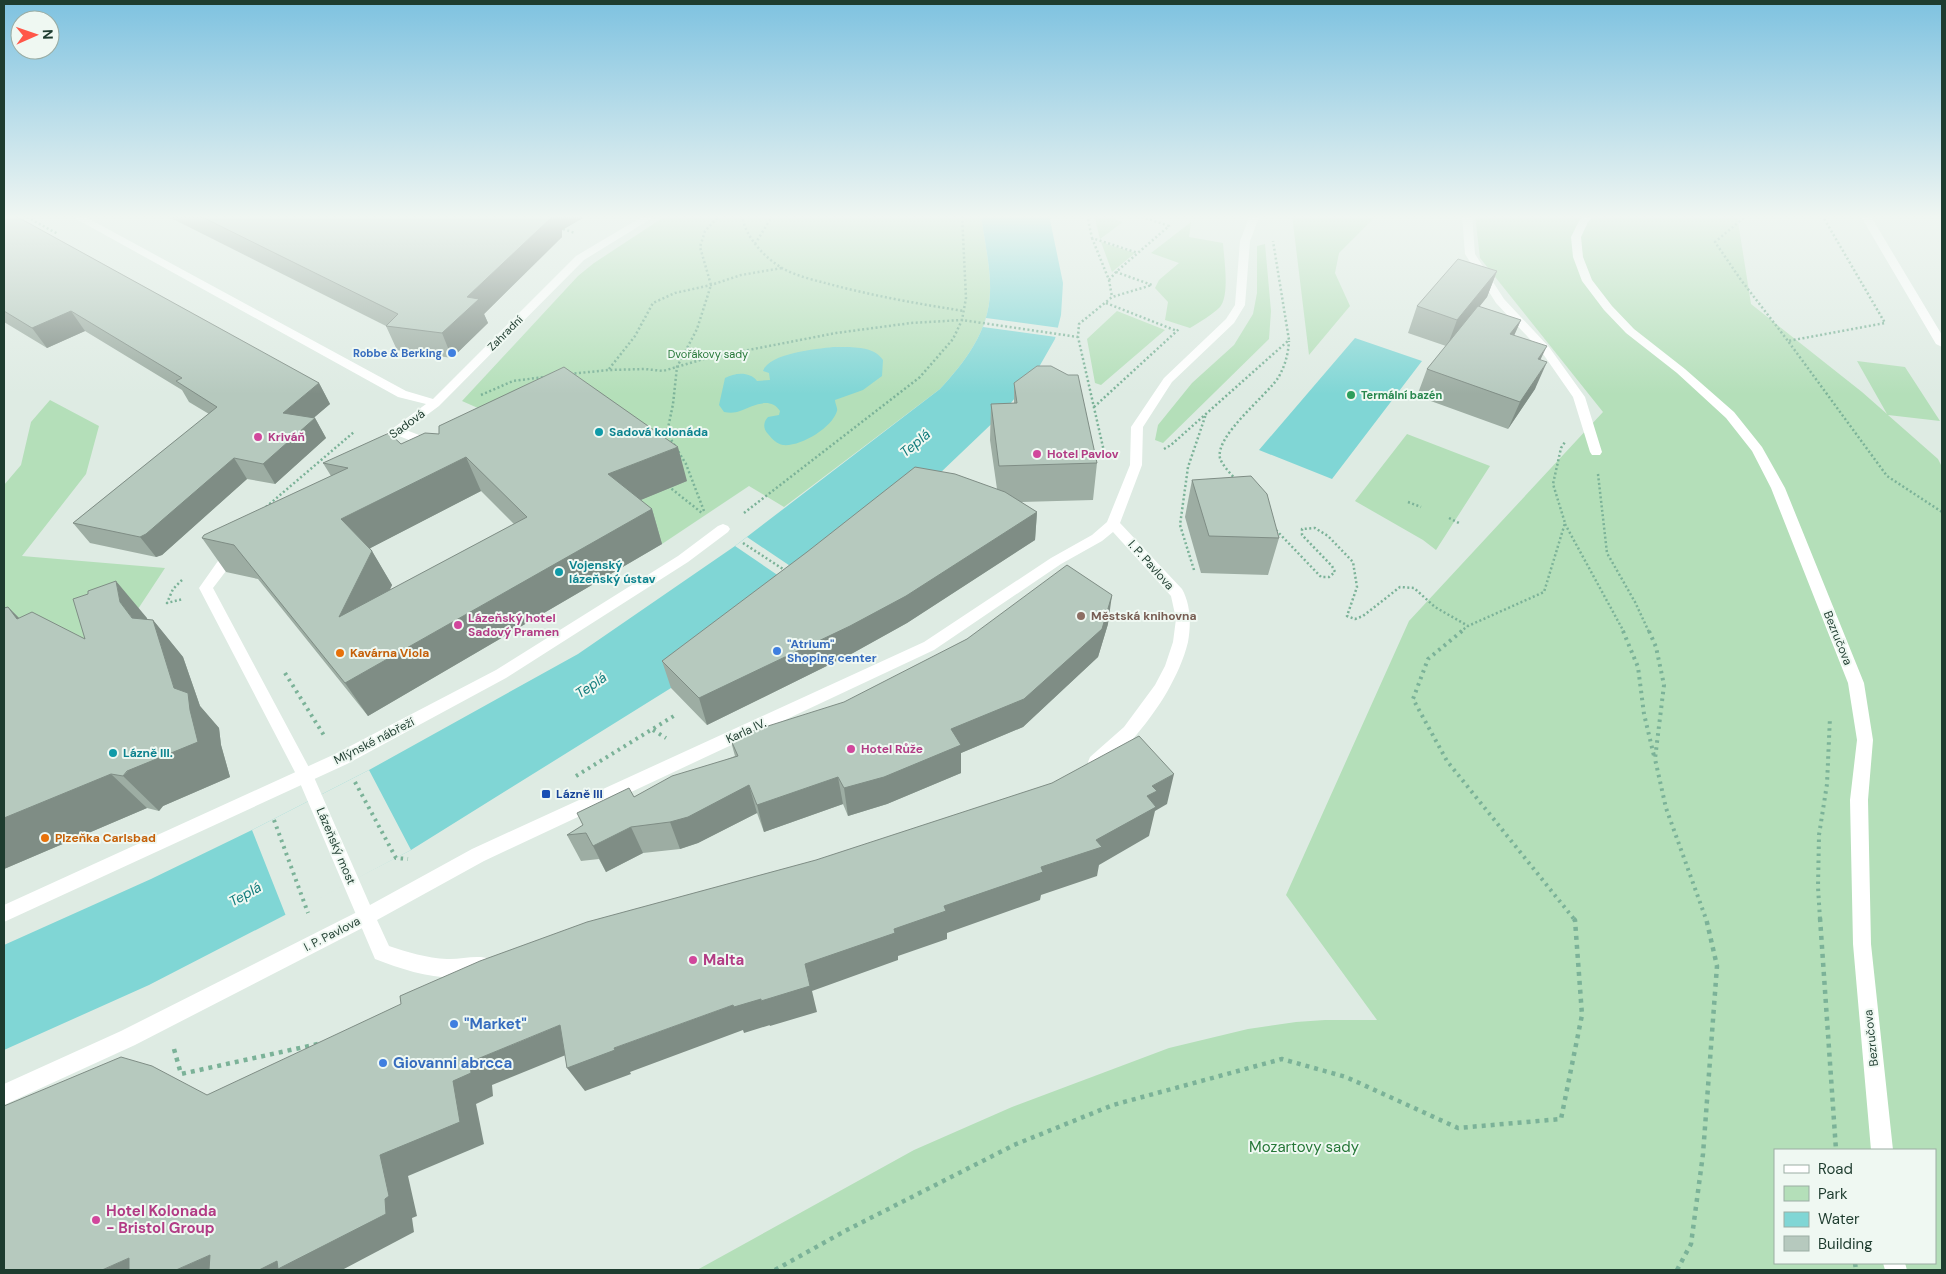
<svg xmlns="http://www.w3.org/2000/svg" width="1946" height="1274" font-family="'DM Sans',sans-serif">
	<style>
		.green { fill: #b4dfb9; fill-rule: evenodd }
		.water { fill: #80d6d5 }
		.pier { fill: #deebe3 }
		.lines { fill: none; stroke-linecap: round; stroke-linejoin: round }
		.path-far2 { stroke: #7bb298; stroke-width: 2.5; stroke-dasharray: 2 2.5; stroke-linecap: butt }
		.path-far1 { stroke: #7bb298; stroke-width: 4; stroke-dasharray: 2.5 4.5; stroke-linecap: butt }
		.path { stroke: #7bb298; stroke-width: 4.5; stroke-dasharray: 4 5; stroke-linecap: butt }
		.service { fill: #fff; fill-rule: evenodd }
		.pedestrian { fill: #fff; fill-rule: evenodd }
		.minor { fill: #fff; fill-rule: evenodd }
		.tertiary { fill: #fff; fill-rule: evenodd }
		.wall { fill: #9dada3; fill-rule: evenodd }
		.shaded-wall { fill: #7f8d85 }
		.building { fill: #b6c9be; stroke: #7f8d85; fill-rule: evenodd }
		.shop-dot { fill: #3f7fe0; stroke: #eff8f2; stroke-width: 2 }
		.leisure-dot { fill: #2e9e5b; stroke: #eff8f2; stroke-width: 2 }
		.culture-dot { fill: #0f9aa8; stroke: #eff8f2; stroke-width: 2 }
		.hotel-dot { fill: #d1479c; stroke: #eff8f2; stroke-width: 2 }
		.education-dot { fill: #8d6e63; stroke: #eff8f2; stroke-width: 2 }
		.food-dot { fill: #e8710a; stroke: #eff8f2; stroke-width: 2 }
		.transit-dot { fill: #1a4fb4; stroke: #eff8f2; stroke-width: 2 }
		.labels { text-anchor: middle; stroke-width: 4; stroke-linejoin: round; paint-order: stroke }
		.far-street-label { font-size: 11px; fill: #1e3c2f; stroke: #eff8f2 }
		.far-shop-label { font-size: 11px; font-weight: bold; fill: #366cbe; stroke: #eff8f2; text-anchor: end }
		.far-park-label { font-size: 11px; fill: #257737; stroke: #eff8f2 }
		.far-leisure-label { font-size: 11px; font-weight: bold; fill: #27864d; stroke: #eff8f2; text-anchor: start }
		.street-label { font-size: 12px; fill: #1e3c2f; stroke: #eff8f2 }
		.culture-label { font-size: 12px; font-weight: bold; fill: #0d838f; stroke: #eff8f2; text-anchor: start }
		.hotel-label { font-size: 12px; font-weight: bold; fill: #b23c85; stroke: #eff8f2; text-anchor: start }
		.education-label { font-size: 12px; font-weight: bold; fill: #785e54; stroke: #eff8f2; text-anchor: start }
		.shop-label { font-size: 12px; font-weight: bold; fill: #366cbe; stroke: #eff8f2; text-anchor: start }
		.food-label { font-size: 12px; font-weight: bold; fill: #c56008; stroke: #eff8f2; text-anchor: start }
		.transit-label { font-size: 12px; font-weight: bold; fill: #164399; stroke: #eff8f2; text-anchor: start }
		.water-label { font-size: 14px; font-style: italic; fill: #137d7d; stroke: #eff8f2 }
		.near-hotel-label { font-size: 15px; font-weight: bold; fill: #b23c85; stroke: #eff8f2; text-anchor: start }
		.near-shop-label { font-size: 15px; font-weight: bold; fill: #366cbe; stroke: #eff8f2; text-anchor: start }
		.near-park-label { font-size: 15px; fill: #257737; stroke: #eff8f2 }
	</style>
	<rect width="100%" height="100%" fill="#deebe3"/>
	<!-- green -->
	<path class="green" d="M667,215H981C984,239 991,268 990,292C989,331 965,362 940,389L784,507L749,486L662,544L521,427L462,401L578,276L594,263Z
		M1094,215H1102L1123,222L1100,239Z
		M1292,215H1377L1339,253L1335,273L1350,306L1309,355Z
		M1475,215H1737L1751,304L1862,392L1887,414L1857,361L1905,367L1940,421L1888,415L1938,459L1942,467V1270H697L914,1150L1012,1107L1169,1048L1248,1029L1296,1022L1325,1020H1377L1286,895L1409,621L1603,412L1480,258ZM1775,1150H1935V1263H1775Z
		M1191,222L1189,237L1223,243C1224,259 1230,295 1220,307C1212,315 1200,322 1190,328L1165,320L1168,302L1155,288L1159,280L1179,263L1151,253Z
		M1101,242L1135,253L1112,272Z
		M1265,244L1271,311L1269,339L1163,443L1155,440L1158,425L1192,383L1234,345L1253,314L1257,293V246Z
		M1117,311L1165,330L1101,385L1095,383L1087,339Z
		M50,400L99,426L86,474L22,556L165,568L138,609L74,652L4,658V485L21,465L31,422Z
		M1407,434L1490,466L1436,550L1423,540L1355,501Z"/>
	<!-- water -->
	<path class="water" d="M981,215H1049L1063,283L1061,315L1055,339L1039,367L1004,412L917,495L671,688L411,850L149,985L4,1050V945L151,879L252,830L369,770L578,654L735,546L940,389C965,362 989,331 990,292C991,268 984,239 981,215Z
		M1355,338L1422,361L1332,479L1259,450Z
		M833,347C848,347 874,345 883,360L882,376L863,390L835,400C835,404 838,408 837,411C832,428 800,447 783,445C777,444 772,439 768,434C763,429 763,422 768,417L779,415L780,411C770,396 753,406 740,411C735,413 730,413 724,412L719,405L725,378C735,373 749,371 757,381L770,380L769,373L763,371C769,353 817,349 833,347Z"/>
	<!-- pier -->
	<path class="pier" d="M986,318L1060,328L1056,337L983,327Z
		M747,537L811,580L798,589L735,546Z
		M369,770L411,850L286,916L252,830Z"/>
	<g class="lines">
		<!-- path-far2 -->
		<path class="path-far2" d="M23,215L58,234
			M742,215C745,237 764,257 782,268C796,276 814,280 829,284C874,296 919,304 964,311
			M1087,215L1092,238L1138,253
			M1747,215L1715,242L1741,280L1788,341
			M1822,215L1885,323L1788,341L1887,476L1942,512
			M563,229L575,233
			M1092,238L1109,280L1112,297
			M755,244L773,215
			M1109,280L1116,272
			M1106,303L1177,331
			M609,369L635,336L653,303L675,293L711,285L741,275L782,268
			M570,374L608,370L645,369L663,371L707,358L836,333L911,323L962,320L1078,337
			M481,395L513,381L544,377
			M1094,407L1179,329
			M1164,449L1171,445L1289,340L1273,241
			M1110,457L1105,456L1078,337L1079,324L1112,297L1152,285L1116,272L1169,226L1137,215
			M1598,474L1607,553L1635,602L1649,632
			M1236,480C1231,474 1222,465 1220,458C1215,436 1266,396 1278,378C1285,366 1288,355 1289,341
			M668,486L702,513
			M1408,502L1421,507
			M266,507L354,432
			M704,511L686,464L667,433L673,404L677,367L697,329L711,285L700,247L705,231L720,215
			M744,513L920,377L953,339L962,320L966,298L962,215
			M1449,518L1461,524
			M1565,524L1624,632
			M1276,530L1321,577H1329L1335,572L1332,566L1302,535V529L1315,528L1328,536L1353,562L1357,587L1347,616L1355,619L1363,616L1400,587L1414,588L1435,607L1468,626
			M743,543L786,571
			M1194,570L1180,525L1188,467L1206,414
			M182,580L173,589L167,603L183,599
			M1460,632L1468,626L1544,592L1565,523L1553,484L1561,448L1565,442"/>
		<!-- path-far1 -->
		<path class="path-far1" d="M1462,631L1428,659L1413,699L1447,761L1574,919
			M1623,631L1638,667L1644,714L1654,756
			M1649,631L1656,647L1664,685L1655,759L1666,808L1706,919
			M285,673L325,737
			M653,730L666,738
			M576,776L677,714
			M355,782L396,858L408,859
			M274,820L308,913
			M1820,919L1818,887L1819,835L1827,784L1830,717"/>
		<!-- path -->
		<path class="path" d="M1820,918L1836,1150
			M174,1049L181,1074L318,1044
			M1855,1263L1856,1270
			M775,1270L845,1231L1014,1145L1113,1105L1282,1059L1346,1077L1458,1128L1561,1119L1582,1015L1575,920L1573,918
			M1677,1270L1691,1244L1703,1154L1717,966L1706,918"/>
		<!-- service -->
		<path class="service" d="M1462,215H1472L1475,254L1504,299L1549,347L1585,397L1602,452L1600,455H1592L1590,452L1573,397L1541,351L1496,303L1465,254Z
			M398,427L427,438L437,448L431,452L419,444L394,434L392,431Z"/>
		<!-- pedestrian -->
		<path class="pedestrian" d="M723,524L728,526L730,529L728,532L688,562L506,678L347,764L4,922V905L335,754L496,670L678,556L718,526Z
			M365,908L372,911L374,917L372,923L135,1045L4,1105V1084L121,1031Z"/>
		<!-- minor -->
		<path class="minor" d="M69,215H82L406,391L433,399L576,256L645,215H657L584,260L439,406L381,449H373L371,446L373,443L426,404L398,397Z
			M1250,215H1260L1250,241L1245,305L1234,323L1172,382L1143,427L1142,465L1120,523L1182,589C1191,605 1191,625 1188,642C1184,659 1176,676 1167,692C1157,710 1112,774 1090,767L1088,762L1090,757L1124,727L1155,685L1165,666L1173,642L1176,619L1171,596L1113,532L1102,541L1061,564L934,650L484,861L377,920L389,946C407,952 427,958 447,959C460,960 477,954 490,959L493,965L490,971C453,986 411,973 375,959L297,776L199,588L225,551L235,545L240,547L242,550L213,588L313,775L370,905L472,849L924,642L1051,558L1092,535L1107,522L1130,465L1131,427L1164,378L1226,319L1235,305L1240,241Z
			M1860,215H1870L1942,335V347L1936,344Z"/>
		<!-- tertiary -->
		<path class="tertiary" d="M1585,215H1596L1588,222L1581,237L1583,257L1592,280L1612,306L1634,329L1685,369L1734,412L1762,447L1785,488L1864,683L1873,740L1868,800L1871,944L1893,1150H1871L1853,944L1850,800L1857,740L1848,683L1771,488L1752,451L1726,418L1677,373L1626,333L1604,310L1582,281L1573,257L1571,237L1579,221Z
			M1883,1263H1905L1907,1270H1885Z"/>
	</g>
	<!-- wall -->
	<path class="wall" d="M4,215L319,383L330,404L313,418H315L326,438L275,484L247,479L162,555L156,557L90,543L73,523L209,414L189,402L182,390L85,331L47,348L4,322Z
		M165,215H588L562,230V237L484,314L488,323L452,358L397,350L386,326Z
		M1497,271L1487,297L1479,307L1521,320L1514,335L1541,360L1535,389L1508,429L1417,396L1427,369L1446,346L1408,333L1417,306Z
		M1014,383L1097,463L1093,500L1021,502L1037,512L1035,540L907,623L853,653L707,725L671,688L662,661L997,489L990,440L991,404L1014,403Z
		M401,444L687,481L640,500L652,509L662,544L368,716L258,579L226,572L202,538L331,476L323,463ZM481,491L514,524L389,591L392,585L370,548Z
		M1192,480L1279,538L1268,575L1201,573L1185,517Z
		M8,607L19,618L85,639L147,618V620H153L183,657L200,706L219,728L221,745L230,777L163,806L159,811L147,808L4,869V608Z
		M1108,624L1098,657L1023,727L961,753V773L887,804L848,816L843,804L764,832L757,813L698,843L680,849L643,853L606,872L599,859L581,861L567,835L634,797L735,756L730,738Z"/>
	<!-- shaded-wall -->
	<path class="shaded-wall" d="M554,215H588L562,230V237L484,314L488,323L452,358L442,333L467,297Z
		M1497,271L1487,297L1447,347L1457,320Z
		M71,311L85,331L47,348L32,328Z
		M1521,320L1509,347L1510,334Z
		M1547,346L1534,373L1538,359Z
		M1547,362L1535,389L1508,429L1520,402Z
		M319,383L330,404L295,434L283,413Z
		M315,418L326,438L275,484L263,464Z
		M678,447L687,481L619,509L608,474Z
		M466,457L481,491L361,553L341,519Z
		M234,458L247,479L162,555L156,557L140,537Z
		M652,509L662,544L368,716L345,683Z
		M1037,512L1035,540L907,623L853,653L707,725L699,698Z
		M372,551L392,585L361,651L339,617Z
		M116,581L147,618L151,638L132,618L120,602Z
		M1112,595L1108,624L1098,657L1023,727L961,753V773L887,804L848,816L844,788Z
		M8,607L44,643L17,619Z
		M153,620L183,657L200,706L219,728L221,745L230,777L163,806L159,811L123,776L190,710L174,688Z
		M111,774L147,808L4,869V818Z
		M1174,774L1167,804L1155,811L1149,836L1099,865L1097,876L1041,895L1040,900L947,933V939L898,956V960L812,991L817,1012L770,1026L761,1001L805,964L894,929L944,906L1041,867L1096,840L1147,796L1152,786Z
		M838,777L843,804L764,832L757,805Z
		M749,785L757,813L698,843L680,849L670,822Z
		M631,827L643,853L606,872L593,846Z
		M761,999L770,1025L744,1033L743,1030L630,1072L631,1074L585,1091L567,1068L614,1048L733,1005Z
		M560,1025L578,1050L492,1085L493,1096L476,1104L484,1144L408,1176L417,1216L412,1218L414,1232L342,1270H259L380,1155L470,1062Z
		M210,1255L244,1270H176Z
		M129,1258L159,1270H102Z"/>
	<!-- building -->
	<path class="building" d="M4,215H14L319,383L283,413L315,418L263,464L234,458L146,534L140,537L73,523L217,407L176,381L182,378L71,311L32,328L4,311Z
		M198,215H554L467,297L479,299L442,333L386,326L398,314Z
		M1458,259L1497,271L1457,320L1417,306Z
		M1478,306L1521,320L1510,334L1547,346L1538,359L1547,362L1520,402L1427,369Z
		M1037,366H1051L1068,375H1078L1097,463L999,466L991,404L1017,403L1014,383Z
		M564,367L678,447L608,474L652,509L345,683L234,545L202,538L204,535L348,468L323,463L389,433L401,444L425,433L439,434V426ZM466,457L527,517L339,617L372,551L341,519Z
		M915,467L955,474L1005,492L1037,512L906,596L850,626L699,698L662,661L807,552Z
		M1251,476L1267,494L1279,538L1209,536L1192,480Z
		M1067,565L1112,595L1102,629L1024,699L951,729L961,745L884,777L844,788L838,777L757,805L749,785L688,817L670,822L631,827L593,846L586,833L567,835L583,825L577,813L629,788L634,797L672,776L738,756L730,738L844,702L967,639Z
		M116,581L120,602L132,618L153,620L174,688L188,693L190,710L198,742L127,771L123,776L111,774L4,818V608L8,607L17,619L32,612L85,639L73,599L88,594V591Z
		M1139,736L1174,774L1152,786L1157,791L1147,796L1156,807L1096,840L1102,847L1041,867L1043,872L944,906L946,911L894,929L895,933L805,964L810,986L761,1001V999L734,1007L733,1005L614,1048L615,1050L567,1068L560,1025L470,1062L471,1073L453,1081L460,1122L380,1155L389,1196L385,1199L386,1214L278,1269L277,1261L259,1270H209L210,1255L176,1270H129V1258L102,1270H4V1106L121,1057L152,1066L207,1095L401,1004L400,996L480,961L587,922L816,860L1052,783Z"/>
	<!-- sky -->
	<linearGradient id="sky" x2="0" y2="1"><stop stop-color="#7ec2e0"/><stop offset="0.55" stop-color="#f0f6f2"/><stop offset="1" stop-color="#f0f6f2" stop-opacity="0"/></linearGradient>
	<rect width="1946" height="394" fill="url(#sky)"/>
	<!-- markers -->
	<g class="shop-dot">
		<circle cx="452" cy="353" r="5"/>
		<circle cx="777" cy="651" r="5"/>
		<circle cx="454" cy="1024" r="5"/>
		<circle cx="383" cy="1063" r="5"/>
	</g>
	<circle class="leisure-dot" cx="1351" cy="395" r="5"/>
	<g class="culture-dot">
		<circle cx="599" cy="432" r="5"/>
		<circle cx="559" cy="572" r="5"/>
		<circle cx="113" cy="753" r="5"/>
	</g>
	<g class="hotel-dot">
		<circle cx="258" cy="437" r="5"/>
		<circle cx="1037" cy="454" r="5"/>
		<circle cx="458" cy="625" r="5"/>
		<circle cx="851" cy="749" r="5"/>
		<circle cx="693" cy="960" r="5"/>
		<circle cx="96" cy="1220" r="5"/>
	</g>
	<circle class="education-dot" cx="1081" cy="616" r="5"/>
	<g class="food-dot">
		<circle cx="340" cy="653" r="5"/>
		<circle cx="45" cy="838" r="5"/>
	</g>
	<rect class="transit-dot" x="541" y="789" width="10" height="10" rx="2.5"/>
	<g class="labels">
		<!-- far-street labels -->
		<g class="far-street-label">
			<text transform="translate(505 333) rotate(-45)" y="4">Zahradní</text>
		</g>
		<!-- far-shop labels -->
		<g class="far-shop-label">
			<text x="442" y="357">Robbe &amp; Berking</text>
		</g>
		<!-- far-park labels -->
		<g class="far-park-label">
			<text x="708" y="358">Dvořákovy sady</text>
		</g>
		<!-- far-leisure labels -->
		<g class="far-leisure-label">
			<text x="1361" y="399">Termální bazén</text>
		</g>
		<!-- street labels -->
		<g class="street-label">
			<text transform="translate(407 424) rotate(-36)" y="4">Sadová</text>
			<text transform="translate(1151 565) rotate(48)" y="4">I. P. Pavlova</text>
			<text transform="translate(1838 638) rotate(68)" y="4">Bezručova</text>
			<text transform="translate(746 731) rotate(-25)" y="4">Karla IV.</text>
			<text transform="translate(374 741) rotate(-27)" y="4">Mlýnské nábřeží</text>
			<text transform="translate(336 846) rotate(67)" y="4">Lázeňský most</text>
			<text transform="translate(332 934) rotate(-27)" y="4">I. P. Pavlova</text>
			<text transform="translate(1871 1038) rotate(-96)" y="4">Bezručova</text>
		</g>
		<!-- culture labels -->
		<g class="culture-label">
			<text x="609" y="436">Sadová kolonáda</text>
			<text x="569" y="569">Vojenský<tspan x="569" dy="14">lázeňský ústav</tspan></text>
			<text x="123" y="757">Lázně III.</text>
		</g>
		<!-- hotel labels -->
		<g class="hotel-label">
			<text x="268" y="441">Kriváň</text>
			<text x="1047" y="458">Hotel Pavlov</text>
			<text x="468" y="622">Lázeňský hotel<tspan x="468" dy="14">Sadový Pramen</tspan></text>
			<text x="861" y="753">Hotel Růže</text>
		</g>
		<!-- education labels -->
		<g class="education-label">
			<text x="1091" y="620">Městská knihovna</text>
		</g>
		<!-- shop labels -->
		<g class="shop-label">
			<text x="787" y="648">"Atrium"<tspan x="787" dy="14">Shoping center</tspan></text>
		</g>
		<!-- food labels -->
		<g class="food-label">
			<text x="350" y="657">Kavárna Viola</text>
			<text x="55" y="842">Plzeňka Carlsbad</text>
		</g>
		<!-- transit labels -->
		<g class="transit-label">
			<text x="556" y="798">Lázně III</text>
		</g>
		<!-- water labels -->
		<g class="water-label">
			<text transform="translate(915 443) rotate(-40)" y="5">Teplá</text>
			<text transform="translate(591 685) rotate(-34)" y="5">Teplá</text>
			<text transform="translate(245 894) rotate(-29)" y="5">Teplá</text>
		</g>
		<!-- near-hotel labels -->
		<g class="near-hotel-label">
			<text x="703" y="965">Malta</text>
			<text x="106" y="1216">Hotel Kolonada<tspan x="106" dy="17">- Bristol Group</tspan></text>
		</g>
		<!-- near-shop labels -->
		<g class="near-shop-label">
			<text x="464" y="1029">"Market"</text>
			<text x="393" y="1068">Giovanni abrcca</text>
		</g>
		<!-- near-park labels -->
		<g class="near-park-label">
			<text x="1304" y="1152">Mozartovy sady</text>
		</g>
	</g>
	<!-- border -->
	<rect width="1946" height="1274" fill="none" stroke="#1e3c2f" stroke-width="10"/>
	<!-- legend -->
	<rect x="1774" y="1149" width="162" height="115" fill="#eff8f2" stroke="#9bada4"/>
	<rect x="1784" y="1165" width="25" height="8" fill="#ffffff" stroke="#9bada4"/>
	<text x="1818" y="1174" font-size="15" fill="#1e3c2f">Road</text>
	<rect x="1784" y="1186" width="25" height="15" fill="#b4dfb9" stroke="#9bada4"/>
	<text x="1818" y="1199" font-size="15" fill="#1e3c2f">Park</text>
	<rect x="1784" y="1212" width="25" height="15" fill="#80d6d5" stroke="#9bada4"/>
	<text x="1818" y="1224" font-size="15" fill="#1e3c2f">Water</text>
	<rect x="1784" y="1236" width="25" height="15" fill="#b6c9be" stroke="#9bada4"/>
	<text x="1818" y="1249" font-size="15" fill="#1e3c2f">Building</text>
	<!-- north arrow -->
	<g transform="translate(35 35) rotate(88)"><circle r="24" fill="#eff8f2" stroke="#9bada4"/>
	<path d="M0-4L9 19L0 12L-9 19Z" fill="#ff5749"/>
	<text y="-8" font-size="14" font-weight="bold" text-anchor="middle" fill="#1e3c2f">N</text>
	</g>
</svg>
